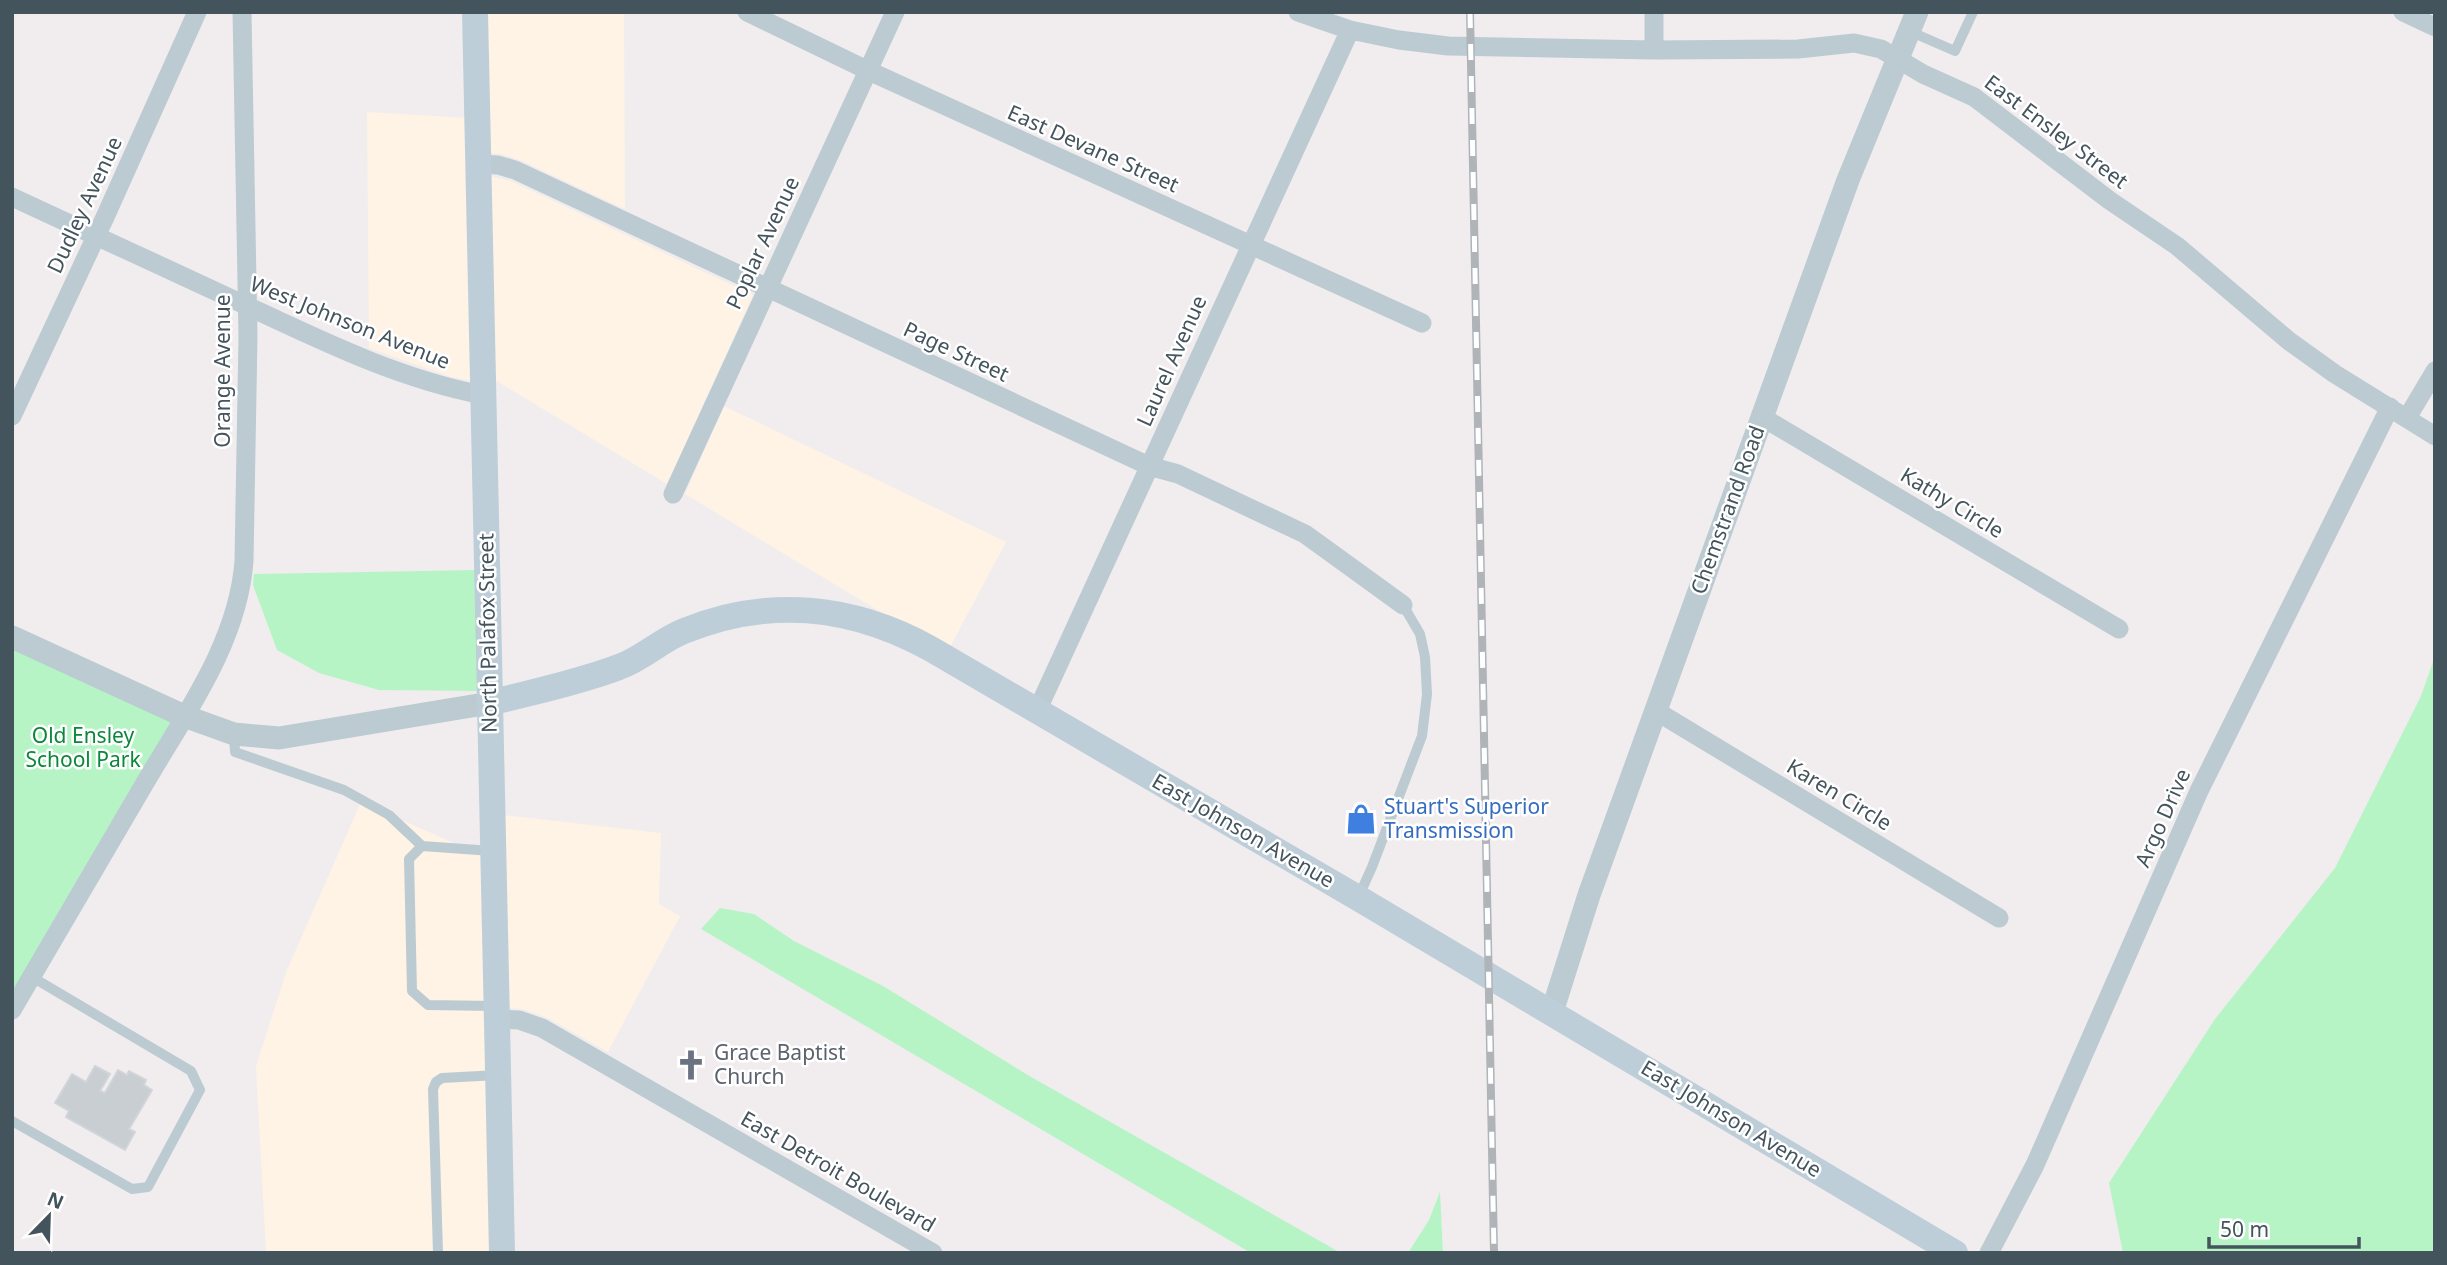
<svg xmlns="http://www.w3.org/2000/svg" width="2447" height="1265" font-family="'Noto Sans',sans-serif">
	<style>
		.commercial { fill: #fef3e4 }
		.green { fill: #b6f4c6 }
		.building { fill: #c9ced3; stroke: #d1d5da; stroke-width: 2 }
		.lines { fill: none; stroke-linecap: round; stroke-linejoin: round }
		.service { stroke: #bccbd2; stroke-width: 10 }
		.minor { stroke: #bccbd2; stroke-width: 19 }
		.tertiary { stroke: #bccbd2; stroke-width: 23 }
		.secondary { stroke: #beced9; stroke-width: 26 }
		.rail-casing { stroke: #afb4b9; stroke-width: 8 }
		.rail { stroke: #fff; stroke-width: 5; stroke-dasharray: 16; stroke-linecap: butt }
		.labels { text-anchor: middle; stroke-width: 5; stroke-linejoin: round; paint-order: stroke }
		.street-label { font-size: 21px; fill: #44545d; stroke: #fff }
		.park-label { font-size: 21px; fill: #0c873a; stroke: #fff }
		.shop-label { font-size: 21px; fill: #366cbe; stroke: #fff; text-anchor: start }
		.worship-label { font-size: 21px; fill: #5b616d; stroke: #fff; text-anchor: start }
	</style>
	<rect width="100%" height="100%" fill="#f1edee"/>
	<!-- commercial -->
	<path class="commercial" d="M486,12H624L625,209L520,160L501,154L489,153Z
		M367,112L467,118L473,381L451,377L369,348Z
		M489,176L511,181L753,295L667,484L495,380Z
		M724,406L1006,542L950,647L884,614L685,494Z
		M361,802L483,856L492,1253H266L256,1066L287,970Z
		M503,815L661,833L659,904L680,916L608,1052L548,1018L522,1009L509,1008Z"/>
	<!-- green -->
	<path class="green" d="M476,570L479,691L379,690L319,673L277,650L253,585L254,574Z
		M12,637L184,716L12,1010Z
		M2435,656V1253H2123L2109,1183L2215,1019L2335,868L2421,696Z
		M720,908L754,914L794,941L883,986L1026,1074L1341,1253H1251L701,929Z
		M1440,1192L1443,1253H1408L1429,1220Z"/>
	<!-- building -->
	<path class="building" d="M95,1066L110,1074L100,1091L105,1093L118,1070L127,1075L129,1071L146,1080L144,1085L152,1090L129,1129L135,1132L125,1150L66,1117L69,1111L55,1103L72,1074L86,1082Z"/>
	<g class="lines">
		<!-- service -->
		<path class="service" d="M1909,31L1955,51L1973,12
			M234,735L235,752L344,790L389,815L422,846L492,851
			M422,846L409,859L412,991L428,1005L494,1006
			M1358,898L1372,867L1422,736L1427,694L1425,657L1420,634L1403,605
			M12,1121L132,1189L148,1187L200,1090L191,1071L32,977
			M438,1253L433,1089L436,1082L442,1078L498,1075"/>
		<!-- minor -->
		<path class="minor" d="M747,12L869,71L1422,323
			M1298,12L1350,30L1399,40L1448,46L1654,50L1798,49L1854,43L1881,49L1923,74L1974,97L2109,200L2177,246L2289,341L2335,374L2435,436
			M1654,12V50
			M2403,12L2435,27
			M479,164L498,165L515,170L1149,466L1178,474L1305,534L1403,605
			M12,197C90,233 167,269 245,305C322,341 399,379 483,395
			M12,416L106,215L197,12
			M1762,417L2119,629
			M2407,418L2435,371
			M673,494L895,12
			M1037,711L1350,30
			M1656,711L1999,918
			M12,1010C56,936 99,862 142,788C183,717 238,644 244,561L248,336L242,12
			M496,1019L519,1020L542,1028L933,1253
			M1989,1253L2035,1165L2199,791L2390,407"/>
		<!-- tertiary -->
		<path class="tertiary" d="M12,637L184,716L234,734L279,738L490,703
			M1552,1012L1589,895L1848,180L1917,12"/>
		<!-- secondary -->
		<path class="secondary" d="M475,12L502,1253
			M490,703C532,692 577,683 619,667C642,659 661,640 684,631C768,597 852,605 931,649L1358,898L1955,1253"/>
		<!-- rail casing -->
		<g class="rail-casing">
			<path id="rail" d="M1470,12L1494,1253"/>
		</g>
		<!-- rail -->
		<use href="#rail" class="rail"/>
	</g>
	<!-- icons -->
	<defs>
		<g id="shop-bare" transform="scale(2.415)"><path d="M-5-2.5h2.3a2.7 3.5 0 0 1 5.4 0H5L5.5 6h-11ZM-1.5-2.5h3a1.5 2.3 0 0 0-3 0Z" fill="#3f7fe0" stroke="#fff" stroke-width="2.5" paint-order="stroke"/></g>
		<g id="church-bare" transform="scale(2.415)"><path d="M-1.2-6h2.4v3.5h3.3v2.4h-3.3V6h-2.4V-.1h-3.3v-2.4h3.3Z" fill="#6b7280" stroke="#fff" stroke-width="2.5" paint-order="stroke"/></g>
	</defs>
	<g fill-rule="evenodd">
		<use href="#shop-bare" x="1361" y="819"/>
		<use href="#church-bare" x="691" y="1065"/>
	</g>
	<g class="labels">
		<!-- street labels -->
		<g class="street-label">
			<text transform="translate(2056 132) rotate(37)" y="7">East Ensley Street</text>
			<text transform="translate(1093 149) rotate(24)" y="7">East Devane Street</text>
			<text transform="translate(85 205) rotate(-65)" y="7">Dudley Avenue</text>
			<text transform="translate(763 243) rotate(-65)" y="7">Poplar Avenue</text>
			<text transform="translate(350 323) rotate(22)" y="7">West Johnson Avenue</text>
			<text transform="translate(956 352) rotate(25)" y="7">Page Street</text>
			<text transform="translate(1172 361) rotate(-66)" y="7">Laurel Avenue</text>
			<text transform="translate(223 371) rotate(-90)" y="7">Orange Avenue</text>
			<text transform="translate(1952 503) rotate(31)" y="7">Kathy Circle</text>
			<text transform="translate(1728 510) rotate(-70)" y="7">Chemstrand Road</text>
			<text transform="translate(488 633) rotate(-91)" y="7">North Palafox Street</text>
			<text transform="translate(1839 795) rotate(31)" y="7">Karen Circle</text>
			<text transform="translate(2163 818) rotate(-66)" y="7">Argo Drive</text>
			<text transform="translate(1243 831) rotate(30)" y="7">East Johnson Avenue</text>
			<text transform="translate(1731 1119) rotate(31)" y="7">East Johnson Avenue</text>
			<text transform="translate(838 1172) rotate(30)" y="7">East Detroit Boulevard</text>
		</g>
		<!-- park labels -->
		<g class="park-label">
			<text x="83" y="743">Old Ensley<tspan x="83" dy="24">School Park</tspan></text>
		</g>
		<!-- shop labels -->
		<g class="shop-label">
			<text x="1384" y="814">Stuart's Superior<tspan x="1384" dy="24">Transmission</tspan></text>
		</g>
		<!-- worship labels -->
		<g class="worship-label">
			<text x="714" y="1060">Grace Baptist<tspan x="714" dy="24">Church</tspan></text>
		</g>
	</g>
	<!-- border -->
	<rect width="2447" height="1265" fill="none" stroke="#44545d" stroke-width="28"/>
	<!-- north arrow -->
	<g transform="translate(49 1216) rotate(23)" stroke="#ffffff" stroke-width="5" paint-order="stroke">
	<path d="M0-5L12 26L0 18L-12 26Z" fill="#44545d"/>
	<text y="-10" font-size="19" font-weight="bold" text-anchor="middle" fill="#44545d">N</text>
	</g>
	<!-- scale -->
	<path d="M2209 1237v10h150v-10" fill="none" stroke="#44545d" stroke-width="3.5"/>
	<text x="2220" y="1237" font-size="21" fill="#44545d" stroke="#ffffff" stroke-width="5" paint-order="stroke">50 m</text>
</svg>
